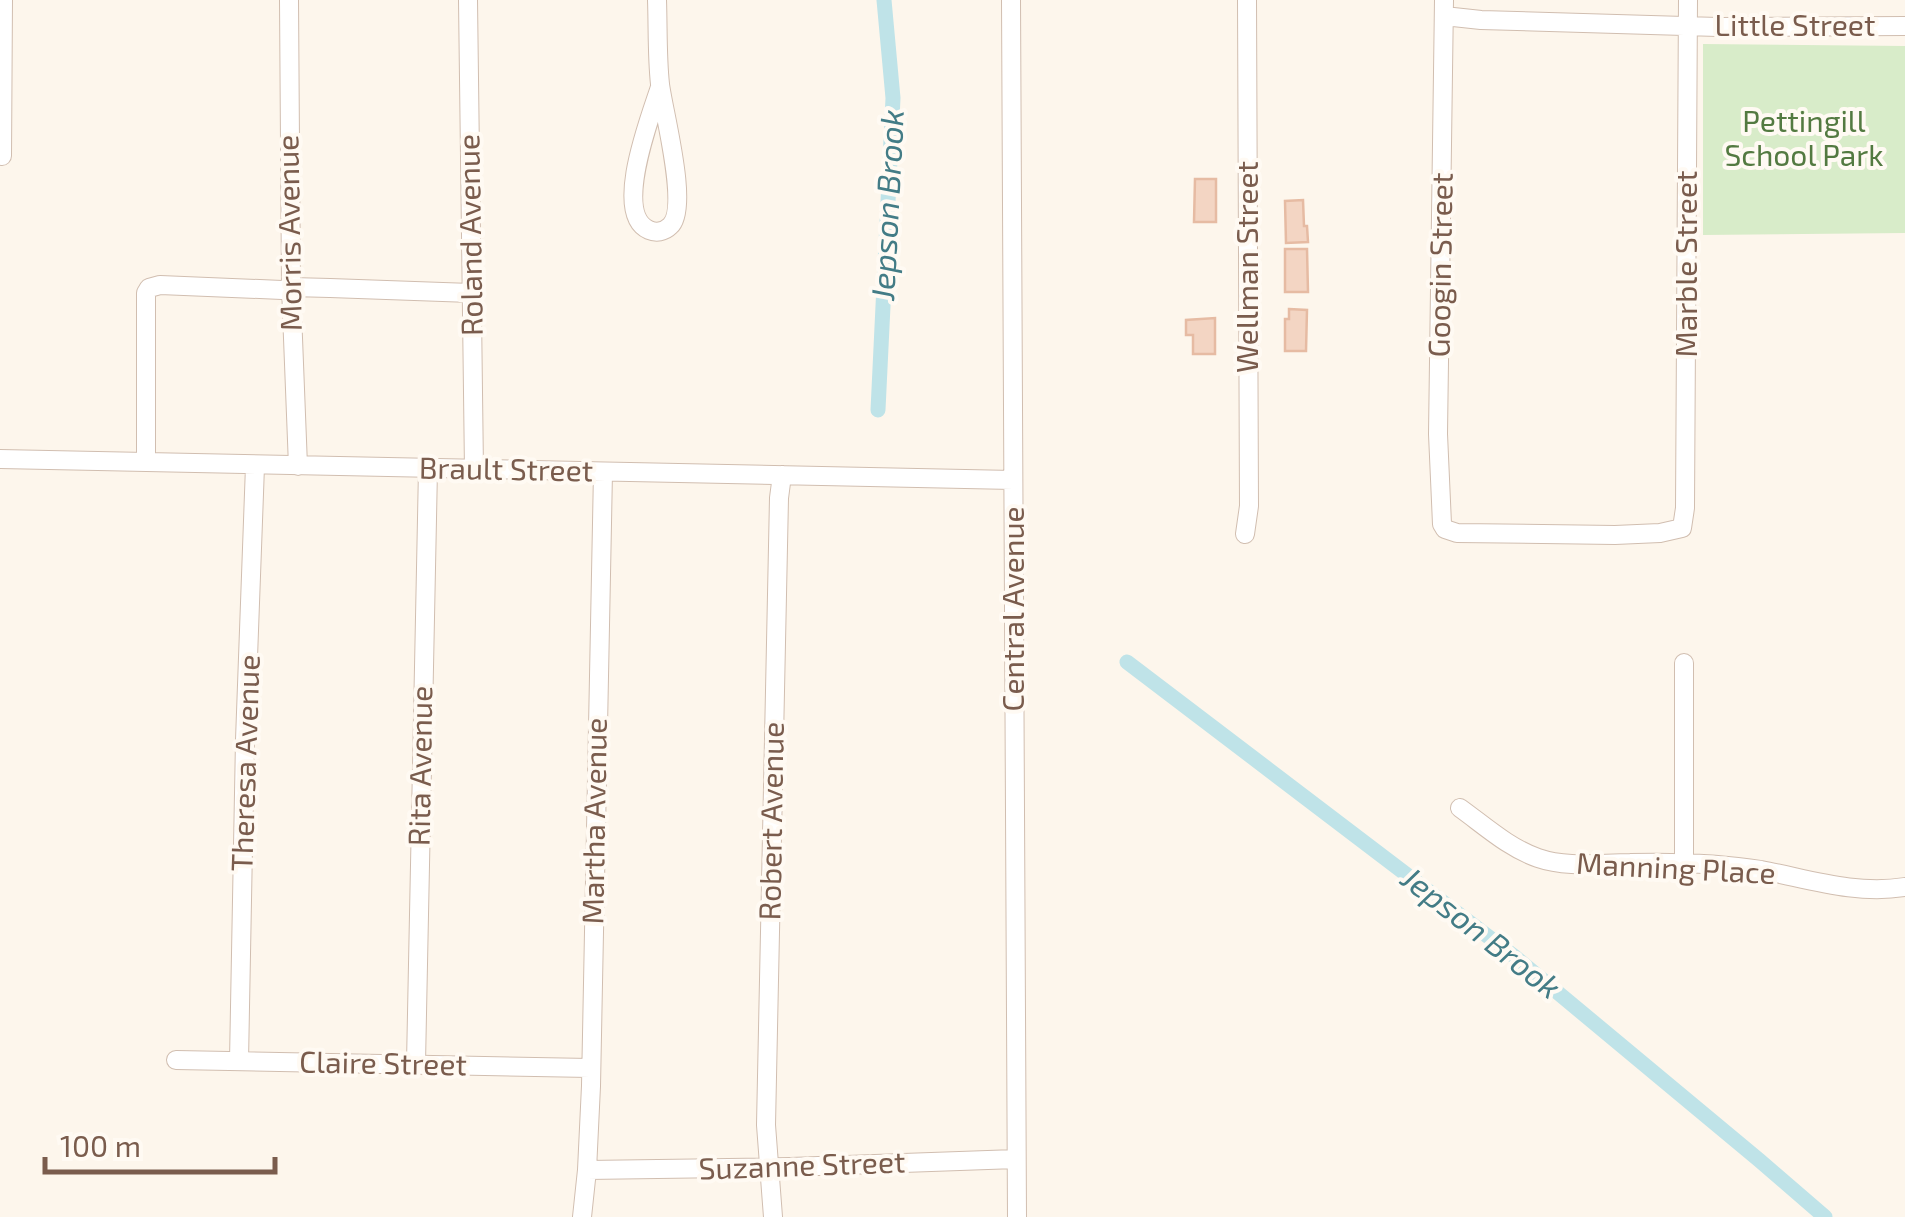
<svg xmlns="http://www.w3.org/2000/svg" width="1905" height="1217" font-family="'Exo 2',sans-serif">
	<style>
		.green { fill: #d8ecc9 }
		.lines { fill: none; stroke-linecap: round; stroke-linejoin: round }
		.canal { stroke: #bfe3e8; stroke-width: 15 }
		.building { fill: #f3d5c3; stroke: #e6bba3; stroke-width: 2.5 }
		.minor-casing { stroke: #d1beb0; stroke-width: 20 }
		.minor { stroke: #fff; stroke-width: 18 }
		.labels { text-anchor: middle; stroke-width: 8; stroke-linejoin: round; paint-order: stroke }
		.street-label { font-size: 30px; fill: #7a5c4d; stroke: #fffaf3 }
		.park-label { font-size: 30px; fill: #537a41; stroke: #fffaf3 }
		.water-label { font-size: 32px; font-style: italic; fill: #437c86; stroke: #fffaf3 }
	</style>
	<rect width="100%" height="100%" fill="#fdf6ec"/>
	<!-- green -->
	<path class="green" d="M1703,44L1905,46V233L1703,235Z"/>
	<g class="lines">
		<!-- canal -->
		<path class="canal" d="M878,410L893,98L884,0
			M1127,662L1515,957L1759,1160L1825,1217"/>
	</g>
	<!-- building -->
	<path class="building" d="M1195,179H1216V222H1194Z
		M1303,200L1304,226H1307L1308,242L1286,243L1285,201Z
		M1285,249H1307L1308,292H1285Z
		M1289,309L1307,310L1306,351H1285V319H1289Z
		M1215,318V354H1193V335H1186V320Z"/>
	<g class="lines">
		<!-- minor casing -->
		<g class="minor-casing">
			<path id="minor" d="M289,0L291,287L298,466
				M468,0L474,470
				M657,0C658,28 657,57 660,84C663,110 690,209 670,226C664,232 656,233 649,230C612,214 651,115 660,87
				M1011,0L1017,1217
				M1444,0L1438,434L1442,524L1445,529L1457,533L1615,535L1660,533L1682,528L1685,508L1688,0
				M1444,16L1481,20L1718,27L1905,26
				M2,156L3,0
				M0,459L1013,480
				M146,462V293L149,288L160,285L282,290L291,287L330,288L471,293
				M1245,534L1249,506L1247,0
				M1684,663V864
				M1460,808C1485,826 1509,848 1538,858C1567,868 1599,863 1630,863C1672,862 1718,863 1761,870C1809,879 1855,895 1905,887
				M176,1060L590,1068
				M239,1061L245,740L255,466
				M416,1063L428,469
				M587,1170L790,1167L1016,1159
				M582,1217L587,1170L591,1086L603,472
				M773,1217L766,1125L779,498L782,475"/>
		</g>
		<!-- minor -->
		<use href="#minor" class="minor"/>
	</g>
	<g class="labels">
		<!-- street labels -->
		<g class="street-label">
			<text x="1795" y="36">Little Street</text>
			<text transform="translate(290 233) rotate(-91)" y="10">Morris Avenue</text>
			<text transform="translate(471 235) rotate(-91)" y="10">Roland Avenue</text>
			<text transform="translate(1687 264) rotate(-90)" y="10">Marble Street</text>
			<text transform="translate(1441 265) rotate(-89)" y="10">Googin Street</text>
			<text transform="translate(1248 267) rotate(-90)" y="10">Wellman Street</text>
			<text transform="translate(506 470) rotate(1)" y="10">Brault Street</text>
			<text transform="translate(1014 609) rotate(-90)" y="10">Central Avenue</text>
			<text transform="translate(246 763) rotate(-88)" y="10">Theresa Avenue</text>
			<text transform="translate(421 766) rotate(-89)" y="10">Rita Avenue</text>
			<text transform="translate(595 821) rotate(-89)" y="10">Martha Avenue</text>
			<text transform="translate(772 821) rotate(-89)" y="10">Robert Avenue</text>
			<text transform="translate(1676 869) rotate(3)" y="10">Manning Place</text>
			<text transform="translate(383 1064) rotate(1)" y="10">Claire Street</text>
			<text transform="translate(802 1166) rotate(-2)" y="10">Suzanne Street</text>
		</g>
		<!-- park labels -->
		<g class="park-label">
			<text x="1804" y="132">Pettingill<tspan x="1804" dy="34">School Park</tspan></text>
		</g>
		<!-- water labels -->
		<g class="water-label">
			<text transform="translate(888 205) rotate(-87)" y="11">Jepson Brook</text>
			<text transform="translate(1481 933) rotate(38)" y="11">Jepson Brook</text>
		</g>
	</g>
	<!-- scale -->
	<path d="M45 1157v15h230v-15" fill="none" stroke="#7a5c4d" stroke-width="5"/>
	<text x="60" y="1157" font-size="30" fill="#7a5c4d" stroke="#fffaf3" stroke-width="8" paint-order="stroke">100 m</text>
</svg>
